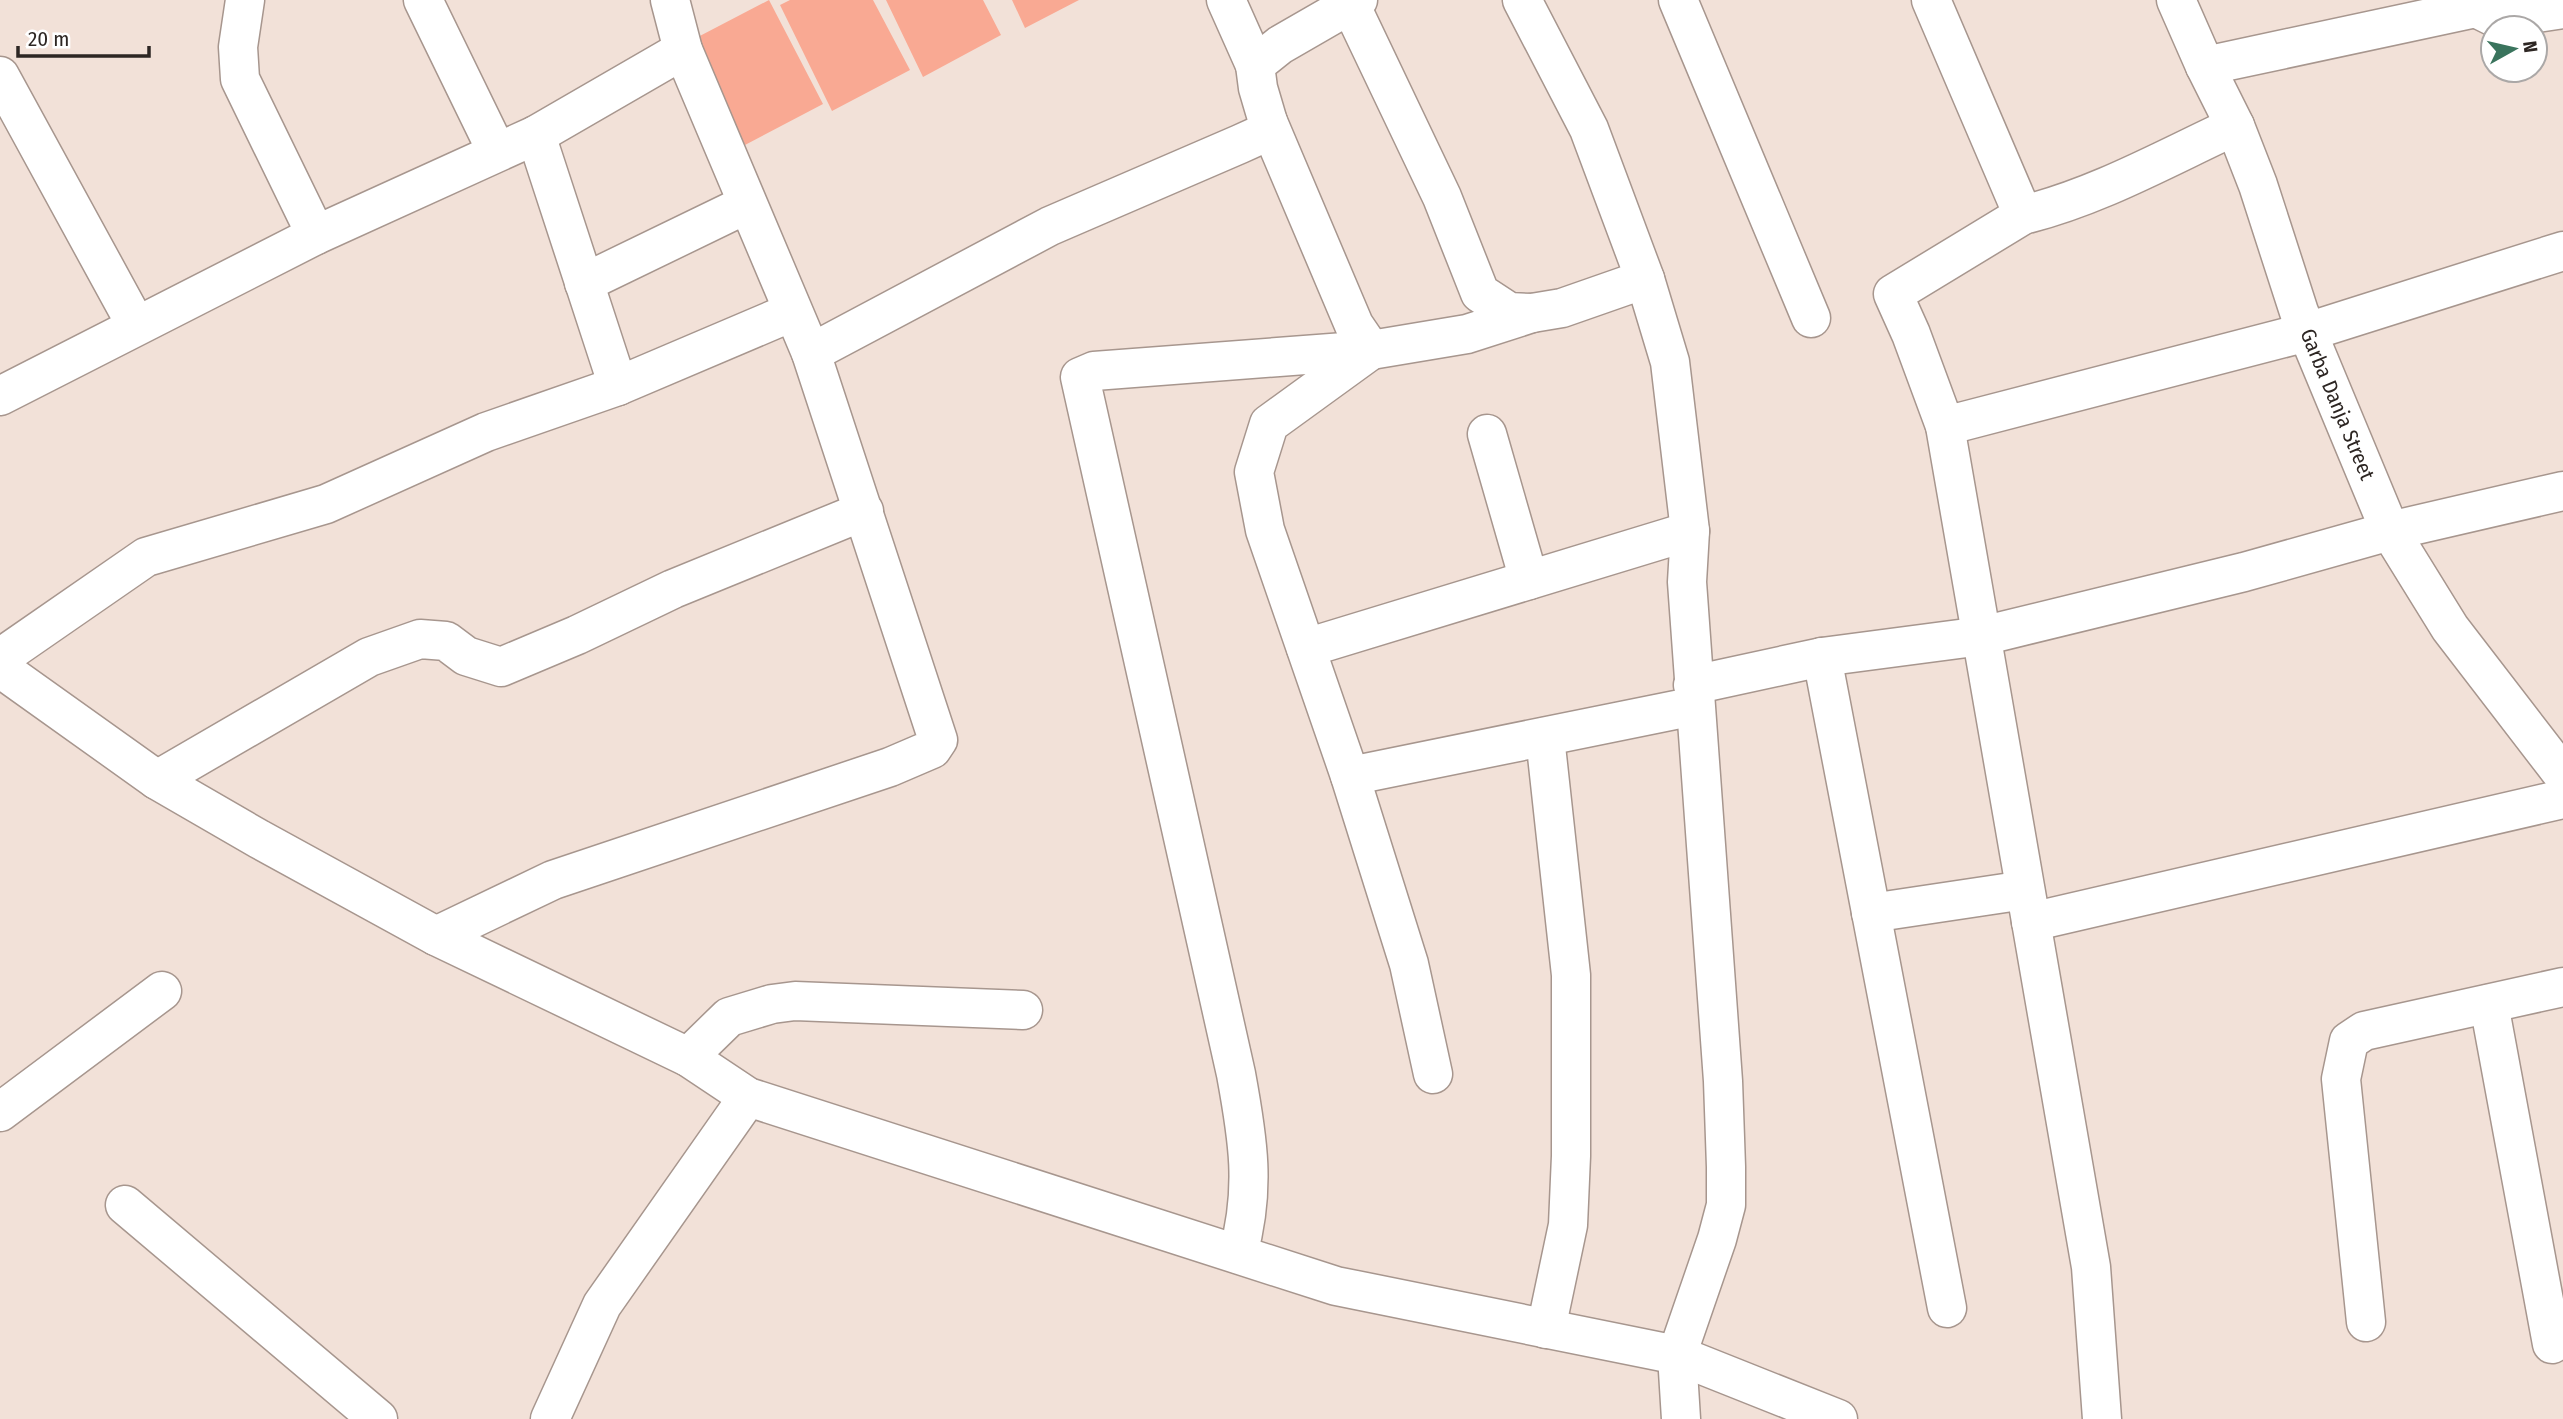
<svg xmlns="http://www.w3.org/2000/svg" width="2563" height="1419" font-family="'Fira Sans Condensed',sans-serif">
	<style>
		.building { fill: #f9a993 }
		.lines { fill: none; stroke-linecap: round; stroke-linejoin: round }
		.minor-casing { stroke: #a7968e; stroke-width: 41 }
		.minor { stroke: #fff; stroke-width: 38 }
		.labels { text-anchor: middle; stroke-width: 6; stroke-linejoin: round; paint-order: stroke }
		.street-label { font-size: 21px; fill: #2d2623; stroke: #fff }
	</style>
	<rect width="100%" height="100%" fill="#f2e1d8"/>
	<!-- building -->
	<path class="building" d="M769,0L823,104L745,145L694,39Z
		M790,0H873L910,70L832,111L780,5Z
		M886,0H983L1001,35L923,77Z
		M1012,0H1079L1025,28Z"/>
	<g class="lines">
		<!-- minor casing -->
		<g class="minor-casing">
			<g id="minor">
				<path d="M245,0L238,47L240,79L316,235"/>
				<path d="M423,0L497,152"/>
				<path d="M1226,0L1255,65"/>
				<path d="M1358,0L1280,45L1255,65L1258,88L1268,122L1354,325L1371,350L1269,424L1254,472L1265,530L1350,776L1409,964L1433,1074"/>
				<path d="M1522,0L1589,129L1645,279L1670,362L1690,531L1687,582L1723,1081L1726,1167V1205L1717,1239L1677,1355L1681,1419"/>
				<path d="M1678,0L1811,318"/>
				<path d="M1931,0L2023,215"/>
				<path id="s1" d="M2176,0L2205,66L2235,126L2258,185L2299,312L2390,531L2450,628L2563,775"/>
				<path d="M1350,4L1442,197L1480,293L1509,312L1532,313L1562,308L1645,279"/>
				<path d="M2476,8L2498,19L2563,9"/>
				<path d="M2205,66L2476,8L2474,0"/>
				<path d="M0,76L136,325"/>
				<path d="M536,135L618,386"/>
				<path d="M584,283L747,204"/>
				<path d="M811,353L1050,226L1240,144L1262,134L1268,122"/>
				<path d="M0,396L316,235L536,135L683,50"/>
				<path d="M1945,426L2307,332L2563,251"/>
				<path d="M1487,434L1529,580"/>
				<path d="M1306,648L1690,531"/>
				<path d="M1822,657L1947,1308"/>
				<path d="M0,658L146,557L326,504L486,432L618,386L792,312"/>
				<path d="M0,668L157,780L259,839L436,936L688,1057L748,1097L1336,1286L1677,1355L1838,1419"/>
				<path d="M1693,685L1822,657L1982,636L2244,572L2390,531L2563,491"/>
				<path d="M1545,737L1571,975V1156L1568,1225L1546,1329"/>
				<path d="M1350,776L1695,706"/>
				<path d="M157,780L369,657L420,639L446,641L466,656L501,667L577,635L673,589L864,511"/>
				<path d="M1871,913L2025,890"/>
				<path d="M2031,922L2563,799"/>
				<path d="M436,936L553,880L890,767L932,749L938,740L811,353L683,50L670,0"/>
				<path d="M2489,1004L2552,1344"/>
				<path d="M688,1057L729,1017L772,1004L795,1001L1023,1010"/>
				<path d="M0,1112L162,991"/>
				<path d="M125,1205L378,1419"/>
				<path d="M1238,1254C1256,1189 1248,1139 1236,1074L1080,377L1094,371L1371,350L1467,334L1532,313"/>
				<path d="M2366,1322L2341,1079L2349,1041L2364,1031L2563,987"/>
				<path d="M550,1419L602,1305L748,1097"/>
				<path d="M2102,1419L2091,1267L1945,426L1911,334L1893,294L2023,215C2097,197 2166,158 2235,126"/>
			</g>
		</g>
		<!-- minor -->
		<use href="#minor" class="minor"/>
	</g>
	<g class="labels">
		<!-- street labels -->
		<g class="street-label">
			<text dy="7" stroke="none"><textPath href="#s1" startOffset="436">Garba Danja Street</textPath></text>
		</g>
	</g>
	<!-- north arrow -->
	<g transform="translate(2514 49) rotate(82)"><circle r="33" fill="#ffffff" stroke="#aba8a7" stroke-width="2"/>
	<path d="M0-5L12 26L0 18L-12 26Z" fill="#3a745d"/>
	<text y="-10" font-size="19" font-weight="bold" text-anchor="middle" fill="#2d2623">N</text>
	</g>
	<!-- scale -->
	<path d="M18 46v10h131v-10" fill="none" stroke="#2d2623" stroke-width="3.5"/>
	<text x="28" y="46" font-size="21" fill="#2d2623" stroke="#ffffff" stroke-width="5" paint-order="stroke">20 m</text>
</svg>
